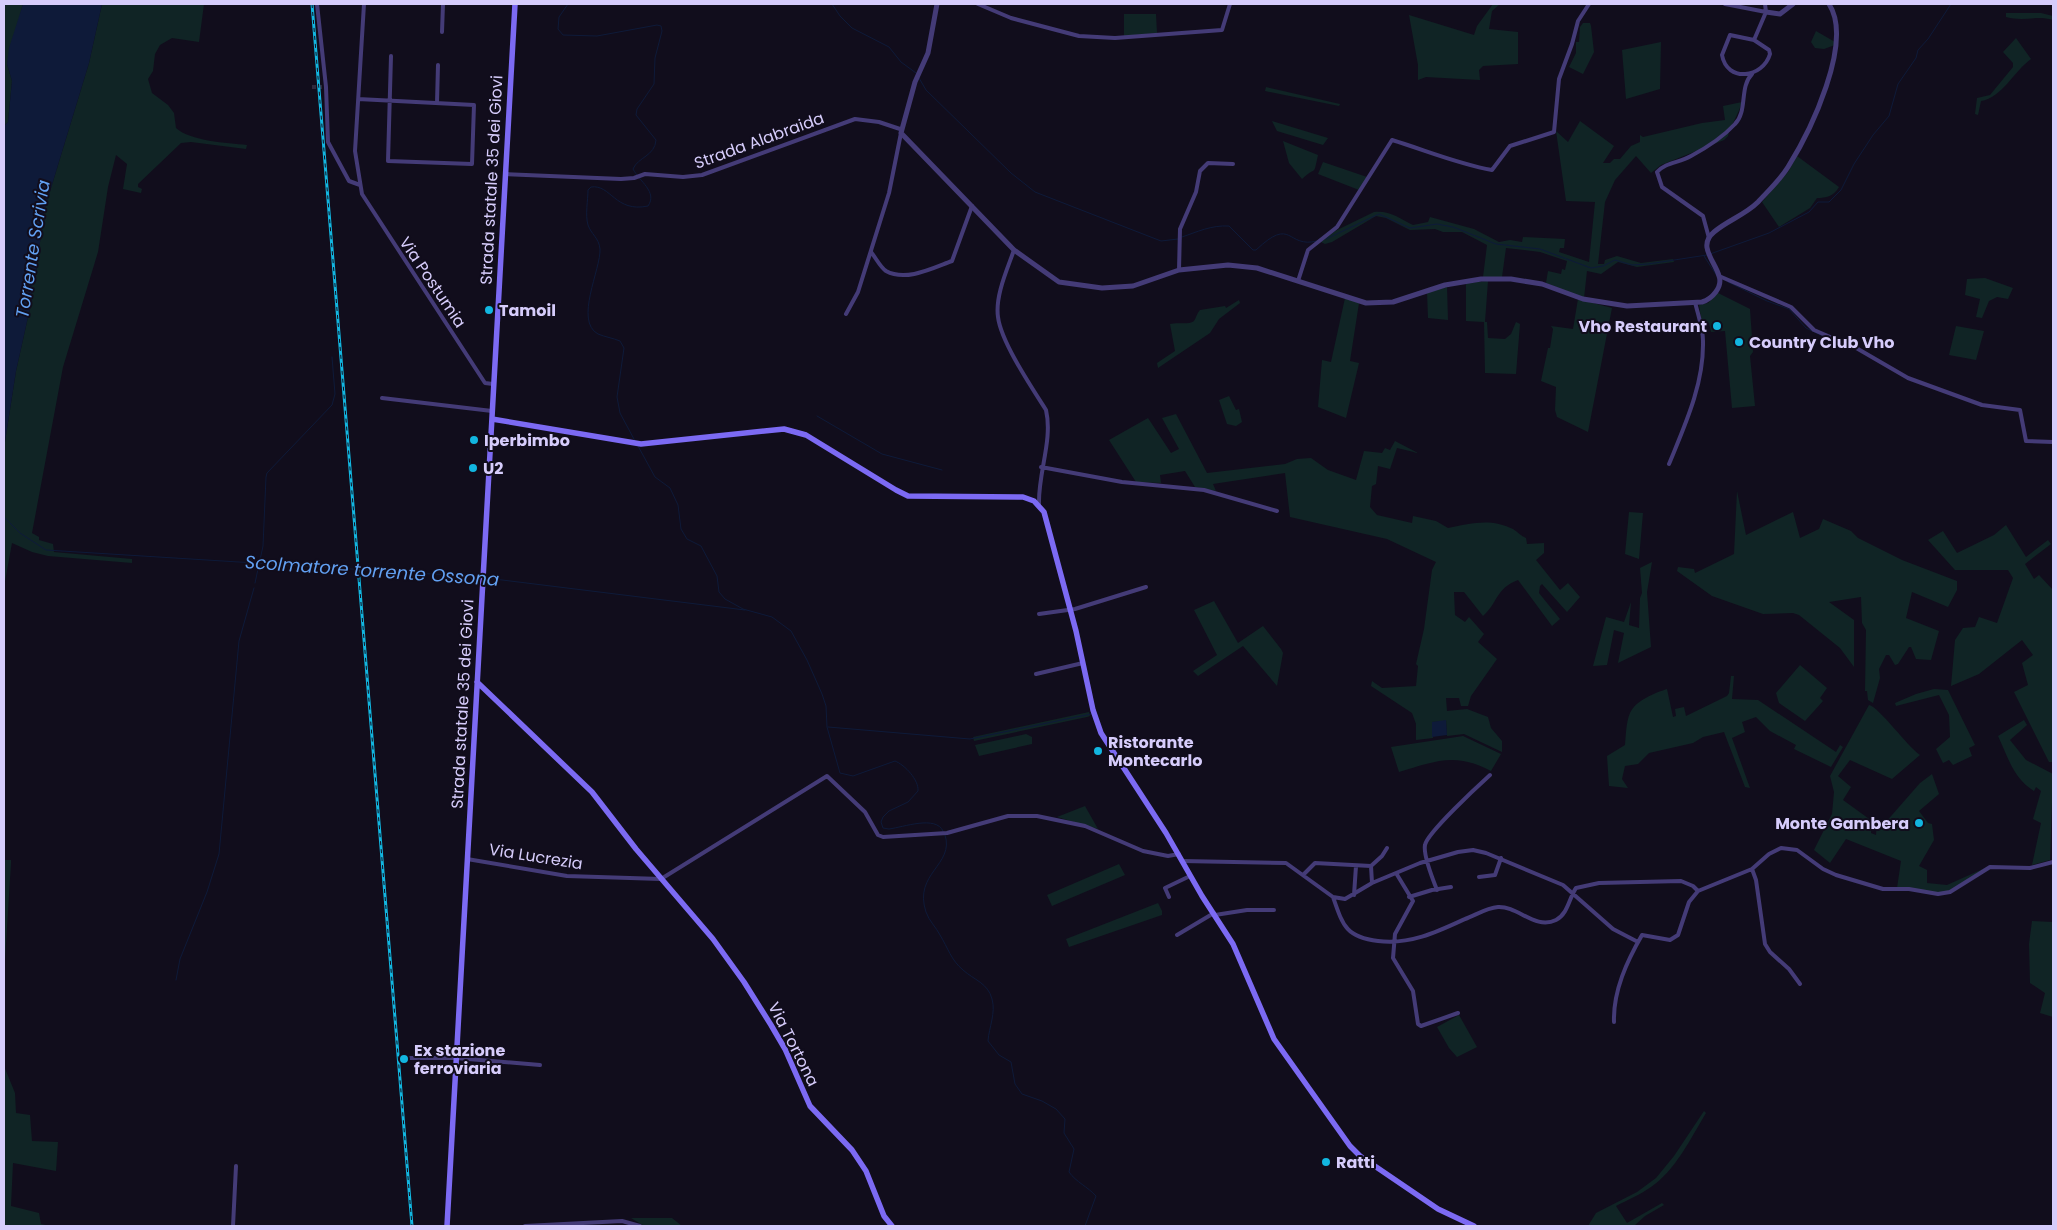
<svg xmlns="http://www.w3.org/2000/svg" width="2057" height="1230" font-family="Poppins,sans-serif">
	<style>
		.green { fill: #102425 }
		.water { fill: #0e1a39 }
		.lines { fill: none; stroke-linecap: round; stroke-linejoin: round }
		.stream { stroke: #0e1a39; stroke-width: 1 }
		.minor-tunnel { stroke: #2f2a3d; stroke-width: 4; stroke-dasharray: 4 2; stroke-linecap: butt }
		.minor { stroke: #443b77; stroke-width: 4 }
		.tertiary { stroke: #443b77; stroke-width: 5 }
		.secondary { stroke: #7c6af3; stroke-width: 5.5 }
		.rail-casing { stroke: #12b6e0; stroke-width: 3 }
		.rail { stroke: #110d1c; stroke-width: 1; stroke-dasharray: 4; stroke-linecap: butt }
		.poi-dot { fill: #12b6e0; stroke: #110d1c; stroke-width: 2 }
		.labels { text-anchor: middle; stroke-width: 4; stroke-linejoin: round; paint-order: stroke }
		.street-label { font-size: 16px; fill: #d6ccfb; stroke: #110d1c }
		.poi-label { font-size: 16px; font-weight: bold; fill: #d6ccfb; stroke: #110d1c; text-anchor: start }
		.water-label { font-size: 18px; font-style: italic; fill: #62a0f2; stroke: #110d1c }
	</style>
	<rect width="100%" height="100%" fill="#110d1c"/>
	<!-- green -->
	<path class="green" d="M4,4H23L7,64L12,81L8,122L4,126Z
		M102,4H204L199,42L172,38L160,45L155,54L153,71L148,79L152,93L168,105L174,113L176,128C190,141 227,143 247,145L246,149L191,142L181,143L138,184V187L142,189L141,193L123,189L127,164L116,155L108,187L98,252L63,367L32,533L39,537V540L53,544L54,552L132,559V563L48,556L32,552L12,543L4,587V448L16,371L32,299L31,286L35,282L44,211L89,63Z
		M1493,4H1500L1492,11L1489,29L1518,32V64L1483,66L1479,70L1480,80L1426,77L1418,80V65L1409,15L1474,35L1477,26Z
		M2006,13H2041L2053,16V20C2036,15 2025,22 2006,17Z
		M1124,14H1156L1157,33L1124,36Z
		M1583,23H1590L1591,26L1594,52L1583,74L1569,67L1576,53V42H1579L1580,27Z
		M1816,31L1835,42V45L1824,49L1815,48L1811,42Z
		M2016,38L2031,59C2014,71 2002,98 1981,101L1978,115L1975,114L1977,98L1990,95L2013,67V63L2003,52Z
		M1661,42L1660,89L1626,99L1622,50Z
		M1266,87L1340,104L1339,106L1265,91Z
		M1742,102C1739,113 1729,129 1728,136L1724,140L1661,165L1651,173L1636,156L1615,180L1605,202L1598,264H1604L1605,260L1617,256L1641,263L1673,259L1674,262L1637,267L1618,262L1601,274L1587,271L1584,298L1546,283L1548,271L1561,274L1562,269L1565,270L1567,261L1540,252L1506,248L1502,277H1483L1487,245L1462,232H1443L1435,229L1410,230L1386,218L1376,216L1332,242L1325,244L1321,242L1335,231L1374,212C1389,210 1401,219 1413,225L1428,222L1430,217L1474,229L1499,242L1510,240L1522,242L1523,237L1565,239L1564,248H1560L1559,252L1589,262L1595,202L1566,201L1556,131L1568,142L1580,121L1614,146L1603,163H1610L1614,159H1620L1631,146L1640,142V135L1643,137L1702,123L1725,120L1723,106Z
		M1272,121L1328,138L1323,145L1277,131Z
		M1283,141L1318,155C1313,178 1317,165 1302,179L1289,163Z
		M1797,156L1839,187C1834,196 1826,198 1817,198L1810,208L1779,227L1762,202L1788,172Z
		M1323,162L1367,177L1359,190L1318,174Z
		M1985,278L2013,288L2008,299L1997,297L1989,301L1982,318L1976,317L1980,299L1965,295L1967,279Z
		M1488,281L1485,322H1487L1488,338L1505,339L1511,334L1516,322L1520,324L1516,374L1485,373L1484,322L1466,321V283Z
		M1447,286L1448,320L1428,318L1427,292Z
		M1718,293L1750,309L1753,352L1750,356L1755,406L1732,408L1725,331L1711,332L1709,323L1702,324L1699,305L1708,303Z
		M1345,298L1359,303L1350,361L1359,363L1346,418L1318,407L1322,360L1331,362Z
		M1578,299L1612,308L1588,432L1557,417L1555,410L1556,387L1541,381L1548,348H1550L1553,329L1551,326L1573,329Z
		M1239,300L1240,303L1219,319L1210,333L1158,368L1157,363L1175,351L1170,324C1177,322 1189,325 1194,321C1196,318 1197,313 1200,310L1225,306L1226,308Z
		M1956,326L1984,331L1976,360L1949,355Z
		M1229,396L1236,410L1239,409L1242,422L1236,426L1227,424L1219,400Z
		M1176,414L1207,473L1285,464L1297,459L1311,458L1328,470L1356,480L1364,451L1382,453L1385,448L1390,450L1395,441L1418,453L1397,448L1390,469L1378,466L1376,484L1372,486L1370,507L1377,515L1412,523L1413,516L1436,521L1448,528C1472,523 1491,518 1513,529C1518,532 1521,536 1526,538L1527,544L1544,543V553L1536,560L1560,590L1568,583L1580,597L1567,612L1542,584L1540,586L1539,593L1560,619L1552,626L1518,580C1495,589 1498,603 1483,616L1464,592H1454L1455,615L1465,622L1469,617L1484,634L1478,642L1497,659L1471,696L1468,706H1461L1459,698H1446L1447,711L1467,709L1488,717L1491,728L1502,741V752L1464,734L1447,736L1446,721L1433,722V738L1416,740V724L1412,713L1371,686L1372,681L1382,688L1416,686L1418,666L1416,664L1424,629L1432,570L1436,562L1387,539L1290,517L1285,473L1213,484L1216,491L1195,487L1185,471L1160,475L1161,483L1136,482L1109,440L1148,418L1171,453L1179,449L1162,418Z
		M1737,491L1746,535L1793,512L1800,538L1819,529L1823,519L1851,531L1858,538L1902,560L1957,581V590L1948,607L1912,592L1906,618L1939,631L1931,660L1916,659L1911,647H1909L1898,664L1895,665L1889,655H1886L1879,669L1880,678L1873,703L1868,700L1867,691H1865L1866,630L1862,623L1861,597L1829,602L1854,620V667L1840,648L1799,615L1793,613L1763,614L1712,596L1677,571L1678,567L1694,569L1695,573L1734,554Z
		M1629,512L1643,513L1639,559L1625,554Z
		M2006,525L2026,557L2048,540L2051,544L2025,564L2034,579L2039,575L2053,590V762H2049L2014,692L2028,685L2022,663L2033,655L2022,640L1979,674L1951,686L1955,640L1963,628L1975,627L1979,617L1997,623L2013,578L2008,570H1955L1928,540L1943,531L1957,553L1994,535Z
		M1652,562L1647,592L1651,647L1618,663L1624,633L1614,630L1607,665L1593,666L1606,617L1624,622L1631,602L1629,625L1639,628L1640,598L1642,593L1640,568Z
		M1214,601L1238,643L1263,626L1281,649L1283,653L1277,686L1243,646L1198,676L1193,671L1217,655L1194,610Z
		M1800,665L1827,688L1820,698L1823,701L1805,721L1779,703L1776,693Z
		M1731,676H1734L1732,699L1758,700L1836,752L1840,745L1843,747L1831,767L1794,749L1796,745L1770,731L1756,717L1742,722L1745,732L1732,738L1750,788L1745,787L1724,732L1703,737L1693,743L1649,753L1638,764L1625,766L1622,779L1628,788L1609,786L1607,756L1625,745C1626,735 1626,722 1630,713C1636,700 1655,693 1667,689L1673,717L1676,716L1675,709L1684,707L1686,716L1727,696L1729,693Z
		M1934,689L1948,690L1975,745L1969,748L1972,756L1953,765L1949,760L1943,763L1936,749L1950,737L1949,715L1939,695L1896,706L1895,703L1916,694Z
		M1869,705C1879,707 1907,746 1920,755L1892,779L1850,760L1838,776L1851,787L1843,800L1872,821L1871,833L1876,835L1877,821L1885,823L1920,783L1932,774L1939,794L1919,811L1928,823L1932,824L1934,840L1919,866L1927,870V883L1947,885L1985,868L1950,891L1940,893L1897,888L1901,861L1846,839L1830,863L1814,850L1832,814L1834,792L1830,776Z
		M1089,712L1090,716L1087,717L974,741L973,737Z
		M2024,720L2027,725L2010,740L2026,760L2053,774L2050,860L2032,865L2041,823L2033,819L2041,791L2036,787L2034,791C2013,778 2008,757 1998,736Z
		M1026,734L1032,737V744L979,756L975,745Z
		M1463,736L1501,754L1491,771C1455,752 1436,761 1399,772L1391,747Z
		M1085,806L1098,829L1057,817Z
		M4,860H11V863L4,976Z
		M1119,864L1125,875L1052,906L1047,895Z
		M1158,903L1162,911V915L1069,947L1066,939Z
		M2032,921L2053,922V1017L2040,1013L2045,993L2030,983L2029,944Z
		M1459,1015L1477,1047L1457,1057L1449,1048L1437,1027Z
		M4,1066L15,1093L16,1113L30,1115L32,1141L58,1142L56,1171L13,1163L11,1206L39,1213L41,1224L50,1226H4Z
		M1704,1111L1706,1113C1691,1138 1675,1171 1651,1187C1640,1195 1627,1200 1616,1206L1627,1223L1662,1203L1664,1205L1645,1216L1634,1226H1588L1596,1213L1637,1192L1656,1178L1674,1156Z
		M631,1218H672L682,1226H644Z"/>
	<!-- water -->
	<path class="water" d="M23,4H102L89,63L44,211L35,282L31,286L32,299L16,371L4,448V126L8,122L12,81L7,64L9,48Z
		M1446,720L1447,735L1432,737V722Z"/>
	<g class="lines">
		<!-- stream -->
		<path class="stream" d="M568,4L559,17L558,29L563,35L597,36L657,25L661,26L662,31L655,58L654,84L637,109L636,115L656,140C655,156 638,157 633,169C639,181 658,192 648,206C615,213 611,184 591,187L588,190C588,200 585,215 588,225C591,234 599,238 600,249C601,269 574,321 598,334C605,337 613,338 620,341L624,348L617,397L620,413L635,441
			M832,4L840,16L852,28L889,47L901,62L916,73
			M919,78L926,90L1011,173L1035,192L1161,241L1178,239
			M1182,237C1197,232 1211,225 1229,226L1253,250H1256C1293,215 1286,249 1317,241
			M1326,239L1379,214L1410,228L1437,224L1453,227L1496,244L1540,249L1591,268L1603,266L1615,260L1632,265L1648,264L1707,255
			M1710,254L1769,233L1809,212L1818,202H1829L1841,190L1854,164L1873,135L1889,116L1898,84L1916,58L1918,50L1928,39L1951,4
			M1704,256L1717,276
			M1728,282L1767,301L1789,309L1806,328L1827,338
			M817,416L882,454L942,470
			M638,446L655,477L670,488L678,505L681,529L687,539L701,546L717,576L719,592L725,599L743,609L772,617L791,631L807,660L822,694L826,706L827,727L840,773L853,776L895,761C905,765 919,780 918,791L908,802L889,811L883,817L881,822L883,828L889,829C904,827 936,815 943,831
			M4,517L20,533L46,550L480,577
			M486,578L745,610
			M255,583L263,546L266,477L267,473L332,405L335,394L332,357
			M828,727L970,739L1091,714
			M945,835C955,865 913,873 926,912C929,921 936,927 940,935C948,948 951,960 963,970C974,980 988,983 992,999C996,1013 989,1027 988,1041L999,1055L1011,1062L1015,1084L1022,1094L1042,1101L1056,1109L1065,1119L1064,1133L1074,1149L1069,1172C1076,1182 1088,1187 1096,1196L1085,1226
			M176,980L180,959L207,892L219,854L239,641L254,588"/>
		<!-- minor-tunnel -->
		<path class="minor-tunnel" d="M312,87H326"/>
		<!-- minor -->
		<path class="minor" d="M317,4L326,87L328,142L349,181L360,185
			M364,4L355,151L362,194L485,383L493,384
			M978,4L1011,18L1079,36L1115,38L1222,30L1230,4
			M1725,4L1766,12
			M442,32L443,4
			M1754,40L1769,50L1770,54C1763,78 1727,83 1722,55L1730,35L1754,40L1766,12L1765,4
			M358,99L474,105L472,164L388,161L391,56
			M437,103L438,65
			M505,174L621,179L634,178L645,174L683,177L702,175L855,119L879,122L900,129
			M1709,238L1703,216L1662,187L1657,172C1666,162 1679,163 1691,156C1706,148 1723,137 1735,124C1748,111 1739,87 1752,74
			M1014,250C1007,270 995,296 998,317C1001,342 1032,388 1046,410C1053,440 1038,473 1039,504
			M871,252C876,258 880,267 886,271C906,282 933,268 952,261L972,206
			M1179,270L1180,229L1196,192L1200,171L1208,163L1233,164
			M1719,276L1791,307L1814,330L1858,349L1908,378L1982,405L2020,410L2026,441L2053,442
			M1298,281L1308,250L1337,227L1392,140C1425,150 1458,164 1492,170L1510,146L1554,132L1559,79L1572,44L1578,21L1589,4
			M846,314L858,292L889,193L901,133
			M382,398L492,411
			M1669,464C1685,425 1704,384 1703,341C1703,328 1698,315 1695,302
			M1041,467L1122,482L1204,490L1277,511
			M1039,614L1075,609L1146,587
			M1036,674L1083,663
			M467,859L567,876L661,879L827,776L865,812L878,835L883,837L947,833L1008,816H1037L1085,826L1143,851L1168,856L1179,854
			M1182,861L1286,863L1333,897L1345,899L1372,883L1420,863L1458,852L1473,850L1486,853L1563,885L1613,929L1638,942
			M1371,866L1372,883
			M1752,869L1756,880L1765,944L1770,952L1789,969L1800,984
			M1396,873L1413,901L1395,934L1393,958L1413,991L1418,1024L1421,1026L1458,1013
			M1303,875L1315,863L1371,866L1382,856L1387,848
			M1479,877L1495,875L1501,858
			M1437,890C1433,880 1423,855 1425,845C1427,833 1479,785 1490,775
			M1354,895L1356,866
			M1169,897L1165,888L1190,876
			M1333,897C1343,926 1346,937 1378,941C1410,945 1437,932 1465,919C1476,915 1486,908 1498,907C1518,906 1535,930 1556,920C1568,914 1569,898 1576,888L1599,883L1681,881L1693,886L1698,891
			M1409,897L1432,890L1451,887
			M1215,915L1247,910H1274
			M1177,935L1214,913
			M1614,1022C1613,991 1627,961 1642,935L1670,940L1678,935L1689,902L1698,891L1752,869L1769,854L1781,848L1797,850L1823,869L1836,875L1883,889H1909L1938,894L1950,892L1990,867L2030,868L2053,862
			M410,1058H456L540,1065
			M233,1226L236,1166
			M525,1226L622,1221L640,1226"/>
		<!-- tertiary -->
		<path class="tertiary" d="M937,4L928,53L915,82L901,133L1014,250L1059,282L1102,288L1133,286L1179,270L1228,265L1257,268L1366,303L1393,302L1445,285L1481,279H1511L1542,284L1583,299L1627,306L1702,302C1712,299 1723,287 1719,276C1715,261 1697,246 1714,232C1728,220 1745,215 1758,202C1768,191 1780,180 1788,167C1810,132 1854,42 1829,4
			M1766,12L1780,14L1793,4"/>
		<!-- secondary -->
		<path class="secondary" d="M492,419L641,444L784,429L806,435L896,490L908,496L1023,497L1034,501L1044,512L1076,631L1093,710L1101,733L1166,833L1202,896L1233,944L1274,1039L1350,1146L1360,1156L1438,1209L1474,1226
			M477,682L592,792L636,849L713,939L744,982L771,1025L785,1049L810,1106L852,1150L866,1171L884,1216L892,1226
			M447,1226L515,4"/>
		<!-- rail casing -->
		<g class="rail-casing">
			<path id="rail" d="M312,4L412,1226"/>
		</g>
		<!-- rail -->
		<use href="#rail" class="rail"/>
	</g>
	<!-- markers -->
	<g class="poi-dot">
		<circle cx="489" cy="310" r="5"/>
		<circle cx="1717" cy="326" r="5"/>
		<circle cx="1739" cy="342" r="5"/>
		<circle cx="474" cy="440" r="5"/>
		<circle cx="473" cy="468" r="5"/>
		<circle cx="1098" cy="751" r="5"/>
		<circle cx="1919" cy="823" r="5"/>
		<circle cx="404" cy="1059" r="5"/>
		<circle cx="1326" cy="1162" r="5"/>
	</g>
	<g class="labels">
		<!-- street labels -->
		<g class="street-label">
			<text transform="translate(759 140) rotate(-20)" y="6">Strada Alabraida</text>
			<text transform="translate(491 180) rotate(-87)" y="6">Strada statale 35 dei Giovi</text>
			<text transform="translate(433 282) rotate(56)" y="6">Via Postumia</text>
			<text transform="translate(462 704) rotate(-87)" y="6">Strada statale 35 dei Giovi</text>
			<text transform="translate(536 856) rotate(9)" y="6">Via Lucrezia</text>
			<text transform="translate(794 1044) rotate(63)" y="6">Via Tortona</text>
		</g>
		<!-- poi labels -->
		<g class="poi-label">
			<text x="499" y="316">Tamoil</text>
			<text x="1707" y="332" text-anchor="end">Vho Restaurant</text>
			<text x="1749" y="348">Country Club Vho</text>
			<text x="484" y="446">Iperbimbo</text>
			<text x="483" y="474">U2</text>
			<text x="1108" y="748">Ristorante<tspan x="1108" dy="18">Montecarlo</tspan></text>
			<text x="1909" y="829" text-anchor="end">Monte Gambera</text>
			<text x="414" y="1056">Ex stazione<tspan x="414" dy="18">ferroviaria</tspan></text>
			<text x="1336" y="1168">Ratti</text>
		</g>
		<!-- water labels -->
		<g class="water-label">
			<text transform="translate(33 249) rotate(-81)" y="6">Torrente Scrivia</text>
			<text transform="translate(372 571) rotate(4)" y="6">Scolmatore torrente Ossona</text>
		</g>
	</g>
	<!-- border -->
	<rect width="2057" height="1230" fill="none" stroke="#d6ccfb" stroke-width="10"/>
</svg>
